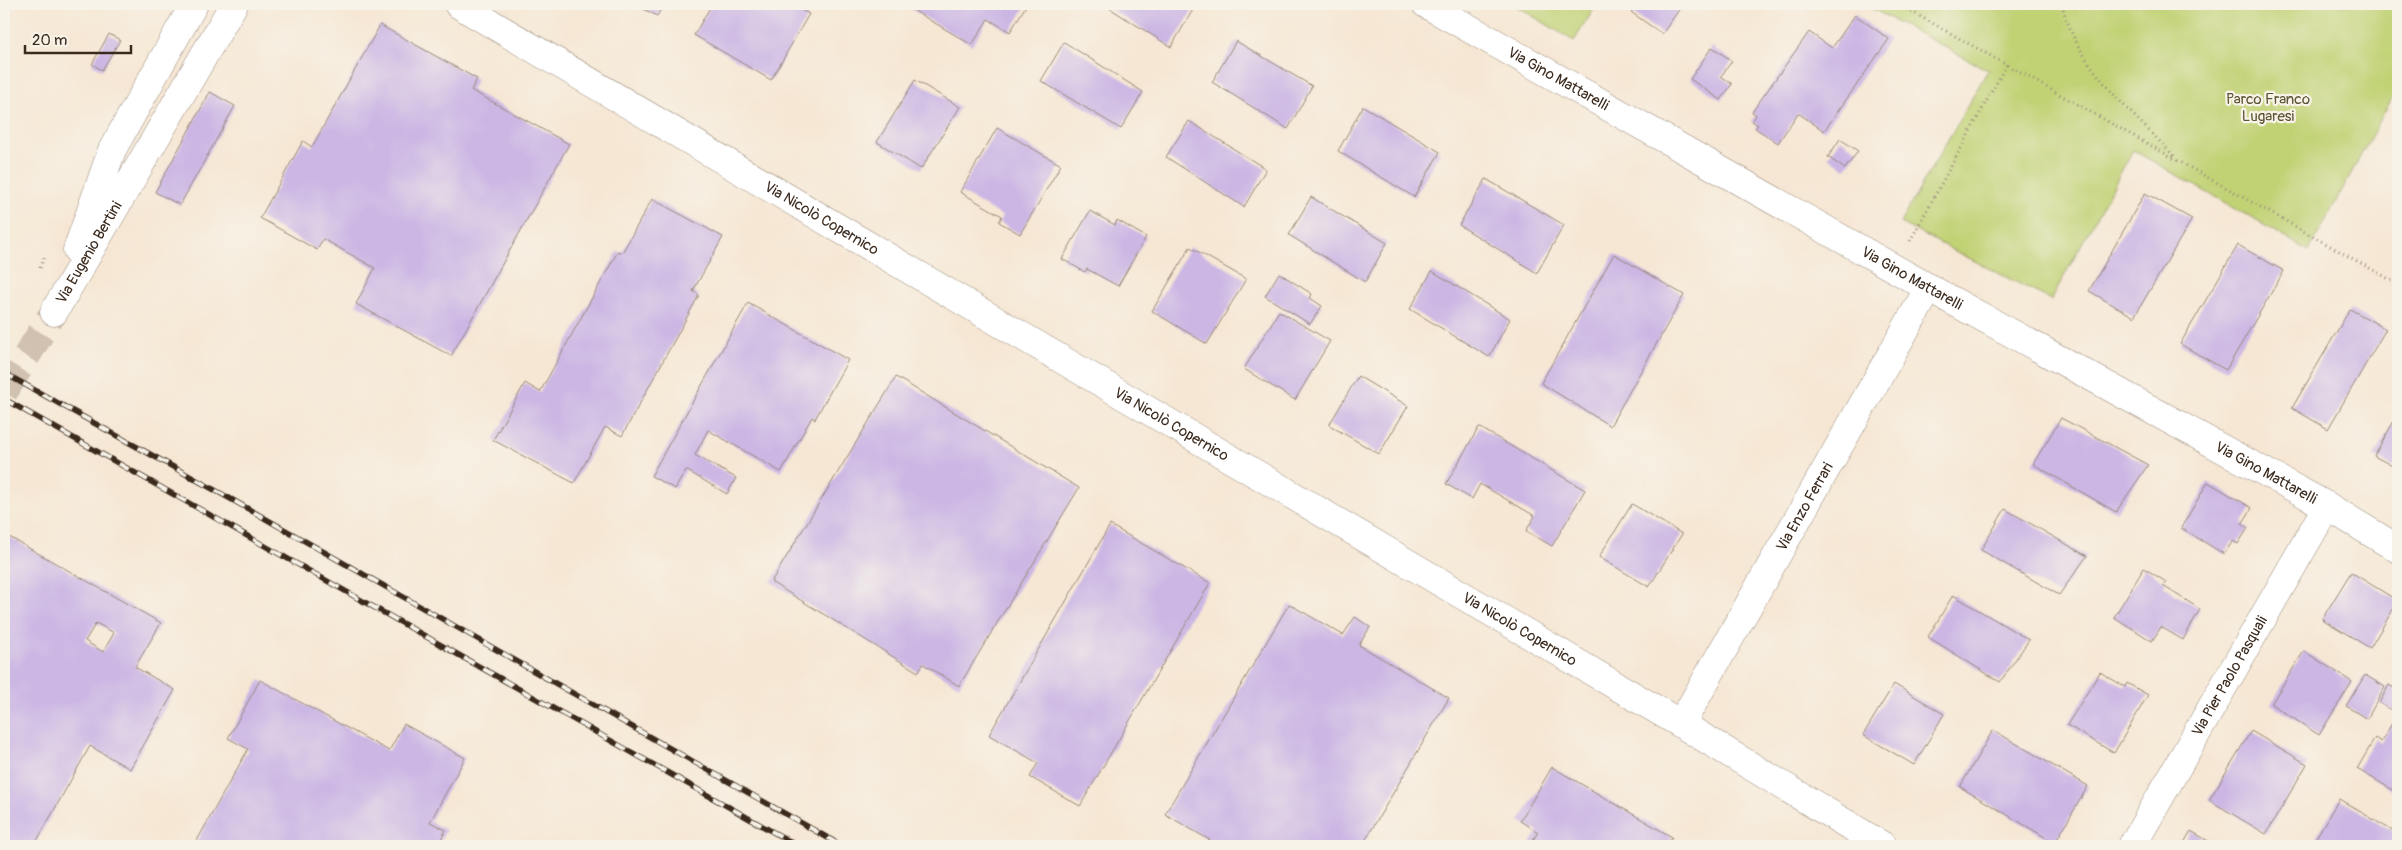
<svg xmlns="http://www.w3.org/2000/svg" width="2402" height="850" font-family="Pangolin,sans-serif">
	<style>
		.green { fill: #c1d274; stroke: #7e7e49 }
		.building { fill: #cbb6e4; fill-rule: evenodd }
		.lines { fill: none; stroke-linecap: round; stroke-linejoin: round }
		.secondary-tunnel { stroke: #d1c1b0; stroke-width: 28; stroke-dasharray: 28 14; stroke-linecap: butt }
		.minor-casing { stroke: #988879; stroke-width: 29 }
		.secondary-casing { stroke: #988879; stroke-width: 29 }
		.path { stroke: #988879; stroke-width: 3; stroke-dasharray: 1 4; stroke-linecap: butt }
		.minor { stroke: #fff; stroke-width: 28 }
		.secondary { stroke: #fff; stroke-width: 28 }
		.rail-casing { stroke: #3b2a1e; stroke-width: 5.5 }
		.rail { stroke: #f7f3e8; stroke-width: 4; stroke-dasharray: 11; stroke-linecap: butt }
		.labels { text-anchor: middle; stroke-width: 4.5; stroke-linejoin: round; paint-order: stroke }
		.street-label { font-size: 15px; fill: #3b2a1e; stroke: #f7f3e8 }
		.park-label { font-size: 15px; fill: #5c5434; stroke: #f7f3e8 }
	</style>
	<rect width="100%" height="100%" fill="#f7f3e8"/>
	<filter id="ink" filterUnits="userSpaceOnUse"><feTurbulence type="fractalNoise" baseFrequency=".02" numOctaves="2"/><feDisplacementMap in="SourceGraphic" scale="10" xChannelSelector="R" yChannelSelector="G"/><feConvolveMatrix kernelMatrix="1 2 1 2 8 2 1 2 1" color-interpolation-filters="sRGB"/></filter>
	<filter id="wash" filterUnits="userSpaceOnUse"><feTurbulence type="fractalNoise" baseFrequency=".0096" numOctaves="4" result="noise"/><feDisplacementMap in="SourceGraphic" scale="20" xChannelSelector="R" yChannelSelector="G"/><feGaussianBlur stdDeviation="1.12" result="paint"/><feColorMatrix in="noise" values="0 0 0 0 0 0 0 0 0 0 0 0 0 0 0 0 0 1.4 0 .05"/><feComposite in="paint" operator="in"/></filter>
	<g filter="url(#wash)">
		<rect width="100%" height="100%" fill="#f6e7d4"/>
		<!-- green -->
		<path class="green" d="M1513,4H1597L1574,41Z
			M1863,4H2398V87L2309,251L2133,150L2051,300L1900,223L1988,70Z"/>
		<g id="blocks">
			<!-- building -->
			<path class="building" d="M634,4H664L657,16Z
				M712,4H790L809,14L771,80L694,35Z
				M907,4H986L994,8L996,4H1027L1010,32L988,19L972,45L906,6Z
				M1103,4H1188L1194,8L1171,47Z
				M1637,4H1683L1662,34L1631,12Z
				M1855,15L1889,39L1824,131L1798,113L1778,143L1755,128L1758,125L1752,121L1756,115L1752,112L1809,32L1832,48Z
				M380,25L477,79L471,90L569,144L451,356L356,304L375,268L323,239L317,250L260,218L303,141L312,147Z
				M109,34L120,40L102,70L92,64Z
				M1236,41L1312,86L1288,129L1212,82Z
				M1064,42L1143,92L1121,129L1041,81Z
				M1712,47L1732,61L1721,76L1732,84L1721,100L1690,79Z
				M915,80L960,107L921,169L877,142Z
				M210,92L235,106L180,205L155,192Z
				M1363,106L1440,152L1414,197L1338,151Z
				M1189,121L1266,169L1244,207L1166,157Z
				M997,128L1061,165L1020,234L999,222L1002,216L960,192Z
				M1840,139L1858,151L1845,169L1828,157Z
				M1486,179L1564,225L1537,273L1459,225Z
				M2145,193L2192,219L2134,317L2089,291Z
				M1311,197L1387,243L1365,282L1289,235Z
				M652,199L723,237L693,291L699,295L622,436L605,427L574,483L493,440L525,383L540,392L618,251L622,253Z
				M1090,211L1115,225L1117,220L1146,237L1118,286L1087,269L1085,272L1062,259Z
				M2238,245L2284,271L2226,370L2180,344Z
				M1190,247L1246,279L1207,344L1152,311Z
				M1614,254L1684,295L1610,426L1541,383Z
				M1432,271L1510,319L1489,357L1410,309Z
				M1279,273L1312,294L1310,298L1322,306L1310,324L1265,296Z
				M748,303L848,360L815,419L812,417L781,472L708,430L695,455L736,478L727,494L686,470L675,489L651,476Z
				M2350,309L2386,329L2328,429L2292,408Z
				M1279,311L1330,341L1295,400L1244,369Z
				M1358,376L1408,406L1379,454L1329,425Z
				M896,377L1079,488L959,686L923,664L918,672L771,582Z
				M2398,414V469L2374,456Z
				M2061,418L2148,465L2116,512L2033,464Z
				M1479,427L1585,490L1552,546L1526,531L1535,516L1480,484L1472,499L1446,484Z
				M2208,482L2252,508L2242,524L2248,528L2238,544L2233,541L2224,554L2181,528Z
				M1632,504L1682,534L1649,587L1599,557Z
				M2005,509L2087,556L2059,595L1981,550Z
				M1110,525L1210,583L1080,806L1030,777L1038,763L989,735Z
				M4,534L161,623L135,667L175,690L130,769L90,746L34,846L4,845ZM96,623L114,633L103,652L85,641Z
				M2144,568L2166,582L2163,586L2200,609L2183,640L2161,627L2152,641L2114,617Z
				M2351,572L2398,601L2370,648L2322,619Z
				M1953,595L2029,640L2000,682L1928,637Z
				M1289,604L1343,635L1355,617L1370,627L1359,645L1449,698L1362,846H1220L1165,814Z
				M2304,651L2352,682L2319,735L2271,704Z
				M2100,672L2125,687L2127,683L2148,695L2114,753L2067,725Z
				M2365,675L2385,687L2367,719L2346,706Z
				M260,680L389,751L404,724L465,758L430,822L446,830L439,843L445,846H194L248,749L228,738Z
				M1894,684L1944,714L1914,765L1863,735Z
				M2389,685L2398,690V714L2379,703Z
				M2394,720L2398,723V793L2357,769L2375,738L2381,742Z
				M1993,730L2088,786L2055,843L1960,787Z
				M2251,731L2307,764L2266,834L2209,800Z
				M1552,767L1672,837L1666,846H1529L1538,832L1520,821Z
				M2339,799L2398,834L2396,846H2311Z
				M2191,831L2217,846H2182Z"/>
		</g>
	</g>
	<g filter="url(#ink)">
		<use href="#blocks" fill-opacity="0" stroke="#988879" stroke-width="1"/>
		<g class="lines">
			<!-- secondary-tunnel -->
			<path class="secondary-tunnel" d="M4,392L54,312"/>
			<!-- minor casing -->
			<g class="minor-casing">
				<g id="minor">
					<path id="s1" d="M458,4L1681,724L1883,846"/>
					<path id="s2" d="M1426,4L1929,288L2327,506L2398,549"/>
					<path id="s3" d="M1681,724L1929,288"/>
					<path id="s4" d="M2132,846L2327,506"/>
				</g>
			</g>
			<!-- secondary casing -->
			<g class="secondary-casing">
				<g id="secondary">
					<path d="M77,250L112,150L194,4"/>
					<path id="s5" d="M54,312L234,4"/>
				</g>
			</g>
			<!-- path -->
			<path class="path" d="M1898,4L2398,284
				M2062,4C2077,68 2132,112 2176,158
				M1910,241L2007,64
				M40,268L45,255"/>
			<!-- minor -->
			<use href="#minor" class="minor"/>
			<!-- secondary -->
			<use href="#secondary" class="secondary"/>
			<!-- rail casing -->
			<g class="rail-casing">
				<path id="rail" d="M4,373L229,498L842,846
					M4,399L798,846"/>
			</g>
			<!-- rail -->
			<use href="#rail" class="rail"/>
		</g>
	</g>
	<g class="labels">
		<!-- street labels -->
		<g class="street-label">
			<text dy="5" stroke="none"><textPath href="#s2" startOffset="152">Via Gino Mattarelli</textPath></text>
			<text dy="5" stroke="none"><textPath href="#s1" startOffset="422">Via Nicolò Copernico</textPath></text>
			<text dy="5" stroke="none"><textPath href="#s5" startOffset="69">Via Eugenio Bertini</textPath></text>
			<text dy="5" stroke="none"><textPath href="#s2" startOffset="558">Via Gino Mattarelli</textPath></text>
			<text dy="5" stroke="none"><textPath href="#s1" startOffset="828">Via Nicolò Copernico</textPath></text>
			<text dy="5" stroke="none"><textPath href="#s2" startOffset="962">Via Gino Mattarelli</textPath></text>
			<text dy="5" stroke="none"><textPath href="#s3" startOffset="250">Via Enzo Ferrari</textPath></text>
			<text dy="5" stroke="none"><textPath href="#s1" startOffset="1232">Via Nicolò Copernico</textPath></text>
			<text dy="5" stroke="none"><textPath href="#s4" startOffset="196">Via Pier Paolo Pasquali</textPath></text>
		</g>
		<!-- park labels -->
		<g class="park-label">
			<text x="2268" y="104">Parco Franco<tspan x="2268" dy="17">Lugaresi</tspan></text>
		</g>
	</g>
	<!-- margin -->
	<rect width="2402" height="850" fill="none" stroke="#f7f3e8" stroke-width="20"/>
	<!-- scale -->
	<path d="M25 45v8h106v-8" fill="none" stroke="#3b2a1e" stroke-width="2.5"/>
	<text x="32" y="45" font-size="15" fill="#3b2a1e" stroke="#f7f3e8" stroke-width="4" paint-order="stroke">20 m</text>
</svg>
